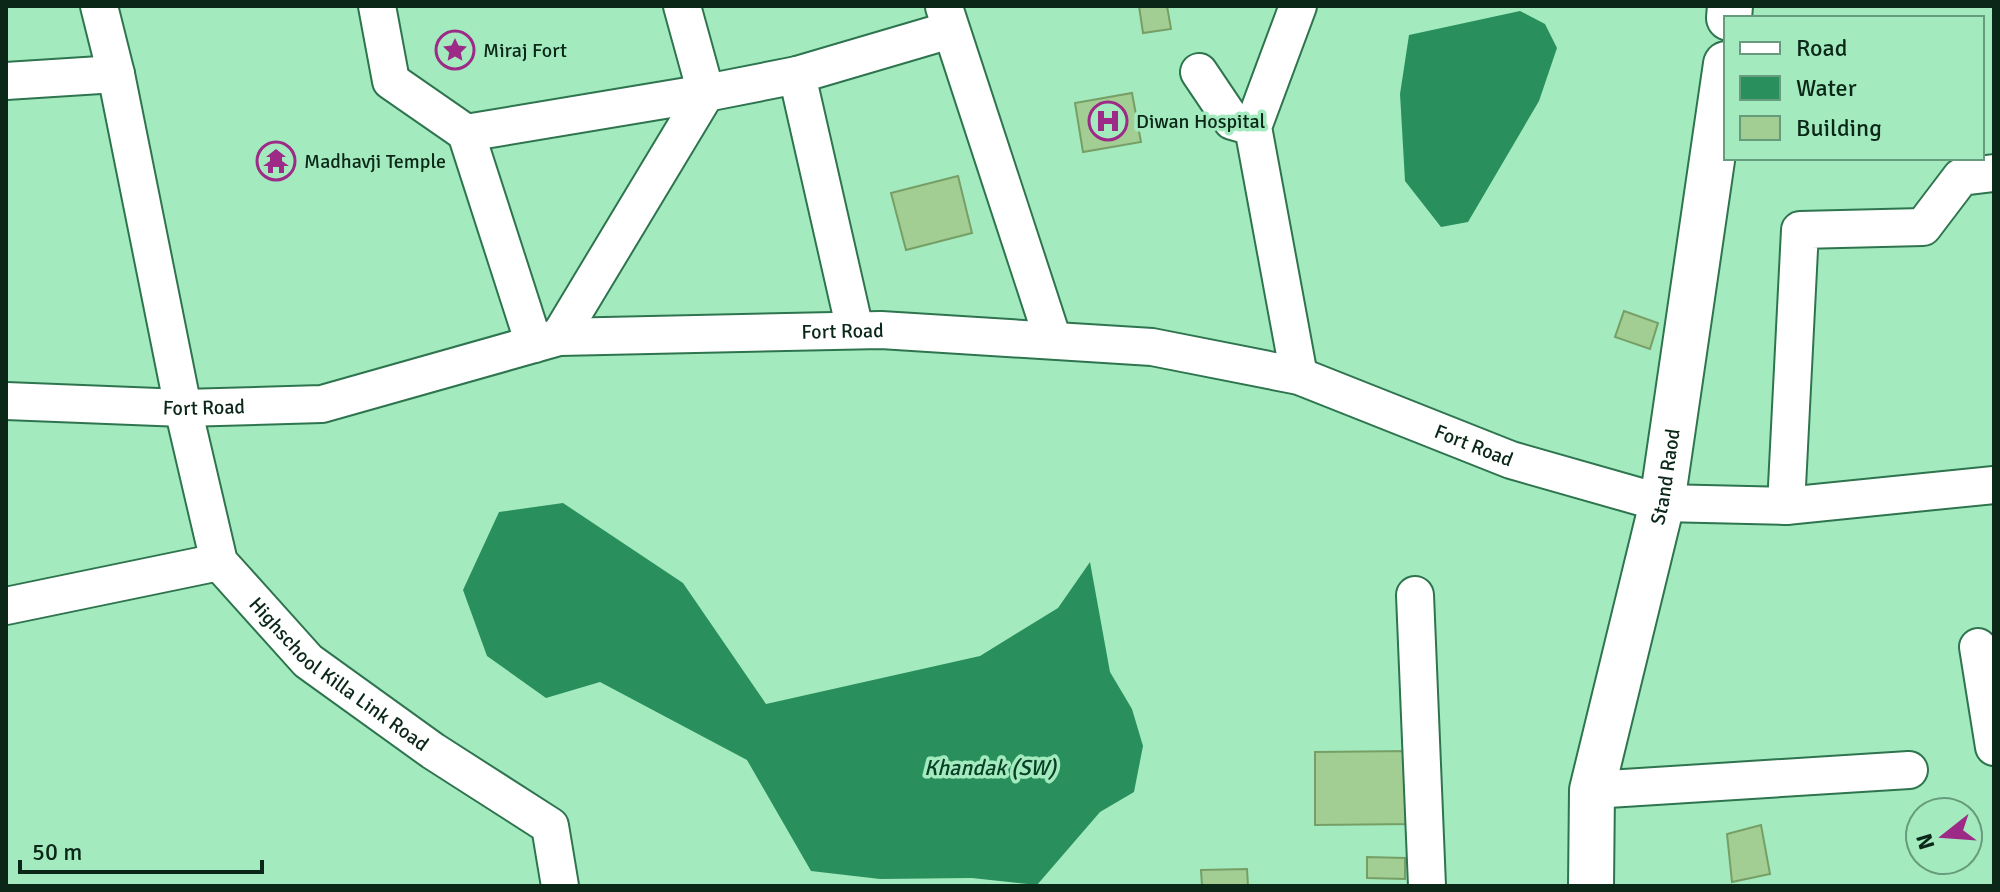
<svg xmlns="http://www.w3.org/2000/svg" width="2000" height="892" font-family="Signika,sans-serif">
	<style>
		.water { fill: #29905d }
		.building { fill: #a3ce93; stroke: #769f66; stroke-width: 2 }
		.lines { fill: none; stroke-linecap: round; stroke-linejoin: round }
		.minor-casing { stroke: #2e744e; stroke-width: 40 }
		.tertiary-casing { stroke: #2e744e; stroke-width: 48 }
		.minor { stroke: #fff; stroke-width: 36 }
		.tertiary { stroke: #fff; stroke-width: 44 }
		.labels { text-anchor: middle; stroke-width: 7; stroke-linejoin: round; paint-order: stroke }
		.poi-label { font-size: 20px; fill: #0a2718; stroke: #a4eabf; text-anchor: start }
		.street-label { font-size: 20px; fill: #0a2718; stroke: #a4eabf }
		.water-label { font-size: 22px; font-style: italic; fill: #084025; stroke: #a4eabf }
	</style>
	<rect width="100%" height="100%" fill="#a4eabf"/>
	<!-- water -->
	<path class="water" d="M1520,11L1545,24L1557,48L1539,101L1468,222L1441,227L1405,181L1400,94L1409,35Z
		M563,503L683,583L766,704L980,656L1058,608L1090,562L1110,672L1132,709L1143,746L1134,792L1100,812L1037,885L972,878L880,879L811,871L747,760L600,682L546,698L487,656L463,590L499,512Z"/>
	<!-- building -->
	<path class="building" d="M1139,6H1167L1171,29L1143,33Z
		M1132,93L1141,142L1083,152L1075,103Z
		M958,176L972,233L906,250L891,193Z
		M1624,311L1658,323L1650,349L1615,337Z
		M1411,751L1412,824L1315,825V752Z
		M1761,825L1770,874L1732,882L1727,834Z
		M1367,857L1405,858V879L1367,878Z
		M1247,869L1248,886H1202L1201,870Z"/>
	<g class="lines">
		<!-- minor casing -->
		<g class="minor-casing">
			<g id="minor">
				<path id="s1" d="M99,6L116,74L183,408L219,562L308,661L433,751L550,826L560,886"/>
				<path d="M377,6L391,81L466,133"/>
				<path d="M1298,6L1253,127L1299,376"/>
				<path d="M944,7L1053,340"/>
				<path d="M1199,72L1232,121L1253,127"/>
				<path d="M797,75L855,330"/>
				<path d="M6,81L116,74"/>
				<path d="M559,337L706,93L682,6"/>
				<path d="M534,344L466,133L706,93L797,75L950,30"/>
				<path id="s2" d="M6,401L183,408L322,404L559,337L881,330L1152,347L1299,376L1511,460L1662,503L1786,506L1994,485"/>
				<path d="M1786,506L1800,230L1923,227L1961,177L1994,173"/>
				<path d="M1415,595L1427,886"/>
				<path d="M6,606L219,562"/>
				<path d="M1978,647L1994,747"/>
				<path d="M1592,790L1909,770"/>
			</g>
		</g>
		<!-- tertiary casing -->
		<g class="tertiary-casing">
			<g id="tertiary">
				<path d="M1729,18L1730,6"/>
				<path id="s3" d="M1591,886L1592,790L1662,503L1726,64"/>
			</g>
		</g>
		<!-- minor -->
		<use href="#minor" class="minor"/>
		<!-- tertiary -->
		<use href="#tertiary" class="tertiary"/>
	</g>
	<!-- icons -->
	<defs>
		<g id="sight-ring" transform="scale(2)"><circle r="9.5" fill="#a4eabf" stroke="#9d2a86" stroke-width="1.5"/><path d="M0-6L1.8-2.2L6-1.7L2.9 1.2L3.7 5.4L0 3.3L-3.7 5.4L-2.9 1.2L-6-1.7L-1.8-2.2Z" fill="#9d2a86"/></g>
		<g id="hospital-ring" transform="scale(2)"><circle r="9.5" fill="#a4eabf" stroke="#9d2a86" stroke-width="1.5"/><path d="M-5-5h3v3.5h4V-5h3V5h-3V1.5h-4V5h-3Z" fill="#9d2a86"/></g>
		<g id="temple-ring" transform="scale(2)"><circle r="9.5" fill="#a4eabf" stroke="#9d2a86" stroke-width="1.5"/><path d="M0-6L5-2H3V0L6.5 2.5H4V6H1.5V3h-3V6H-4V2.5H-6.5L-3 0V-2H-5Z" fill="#9d2a86"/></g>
	</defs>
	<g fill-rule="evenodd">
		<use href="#sight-ring" x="455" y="50"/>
		<use href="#hospital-ring" x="1108" y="121"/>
		<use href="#temple-ring" x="276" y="161"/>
	</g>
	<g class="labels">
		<!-- poi labels -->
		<g class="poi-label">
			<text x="483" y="57">Miraj Fort</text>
			<text x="1136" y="128">Diwan Hospital</text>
			<text x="304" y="168">Madhavji Temple</text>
		</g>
		<!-- street labels -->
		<g class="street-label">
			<text dy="7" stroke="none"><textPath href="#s2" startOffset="846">Fort Road</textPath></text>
			<text dy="7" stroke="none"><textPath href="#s2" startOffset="198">Fort Road</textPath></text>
			<text dy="7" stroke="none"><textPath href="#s2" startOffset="1494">Fort Road</textPath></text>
			<text dy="7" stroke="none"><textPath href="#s3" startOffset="418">Stand Raod</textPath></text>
			<text dy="7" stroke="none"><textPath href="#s1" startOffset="734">Highschool Killa Link Road</textPath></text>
		</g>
		<!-- water labels -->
		<g class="water-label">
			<text x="990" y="775">Khandak (SW)</text>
		</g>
	</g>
	<!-- border -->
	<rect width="2000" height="892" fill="none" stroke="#0a2718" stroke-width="16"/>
	<!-- legend -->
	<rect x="1724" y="16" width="260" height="144" fill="#a4eabf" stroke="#669c7c" stroke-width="2"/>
	<rect x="1740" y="42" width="40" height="12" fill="#ffffff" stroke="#669c7c" stroke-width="2"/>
	<text x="1796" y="56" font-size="24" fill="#0a2718">Road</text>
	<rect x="1740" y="76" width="40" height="24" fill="#29905d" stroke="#669c7c" stroke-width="2"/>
	<text x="1796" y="96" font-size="24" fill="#0a2718">Water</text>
	<rect x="1740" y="116" width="40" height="24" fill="#a3ce93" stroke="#669c7c" stroke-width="2"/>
	<text x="1796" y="136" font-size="24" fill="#0a2718">Building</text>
	<!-- north arrow -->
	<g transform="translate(1944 836) rotate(253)"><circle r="38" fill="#a4eabf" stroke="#669c7c" stroke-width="2"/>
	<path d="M0-6L14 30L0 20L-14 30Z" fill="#9d2a86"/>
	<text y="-12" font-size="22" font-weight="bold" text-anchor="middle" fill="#0a2718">N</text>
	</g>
	<!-- scale -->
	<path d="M20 860v12h242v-12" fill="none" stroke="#0a2718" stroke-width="4"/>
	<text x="32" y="860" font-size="24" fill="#0a2718" stroke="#a4eabf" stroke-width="6" paint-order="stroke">50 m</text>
</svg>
